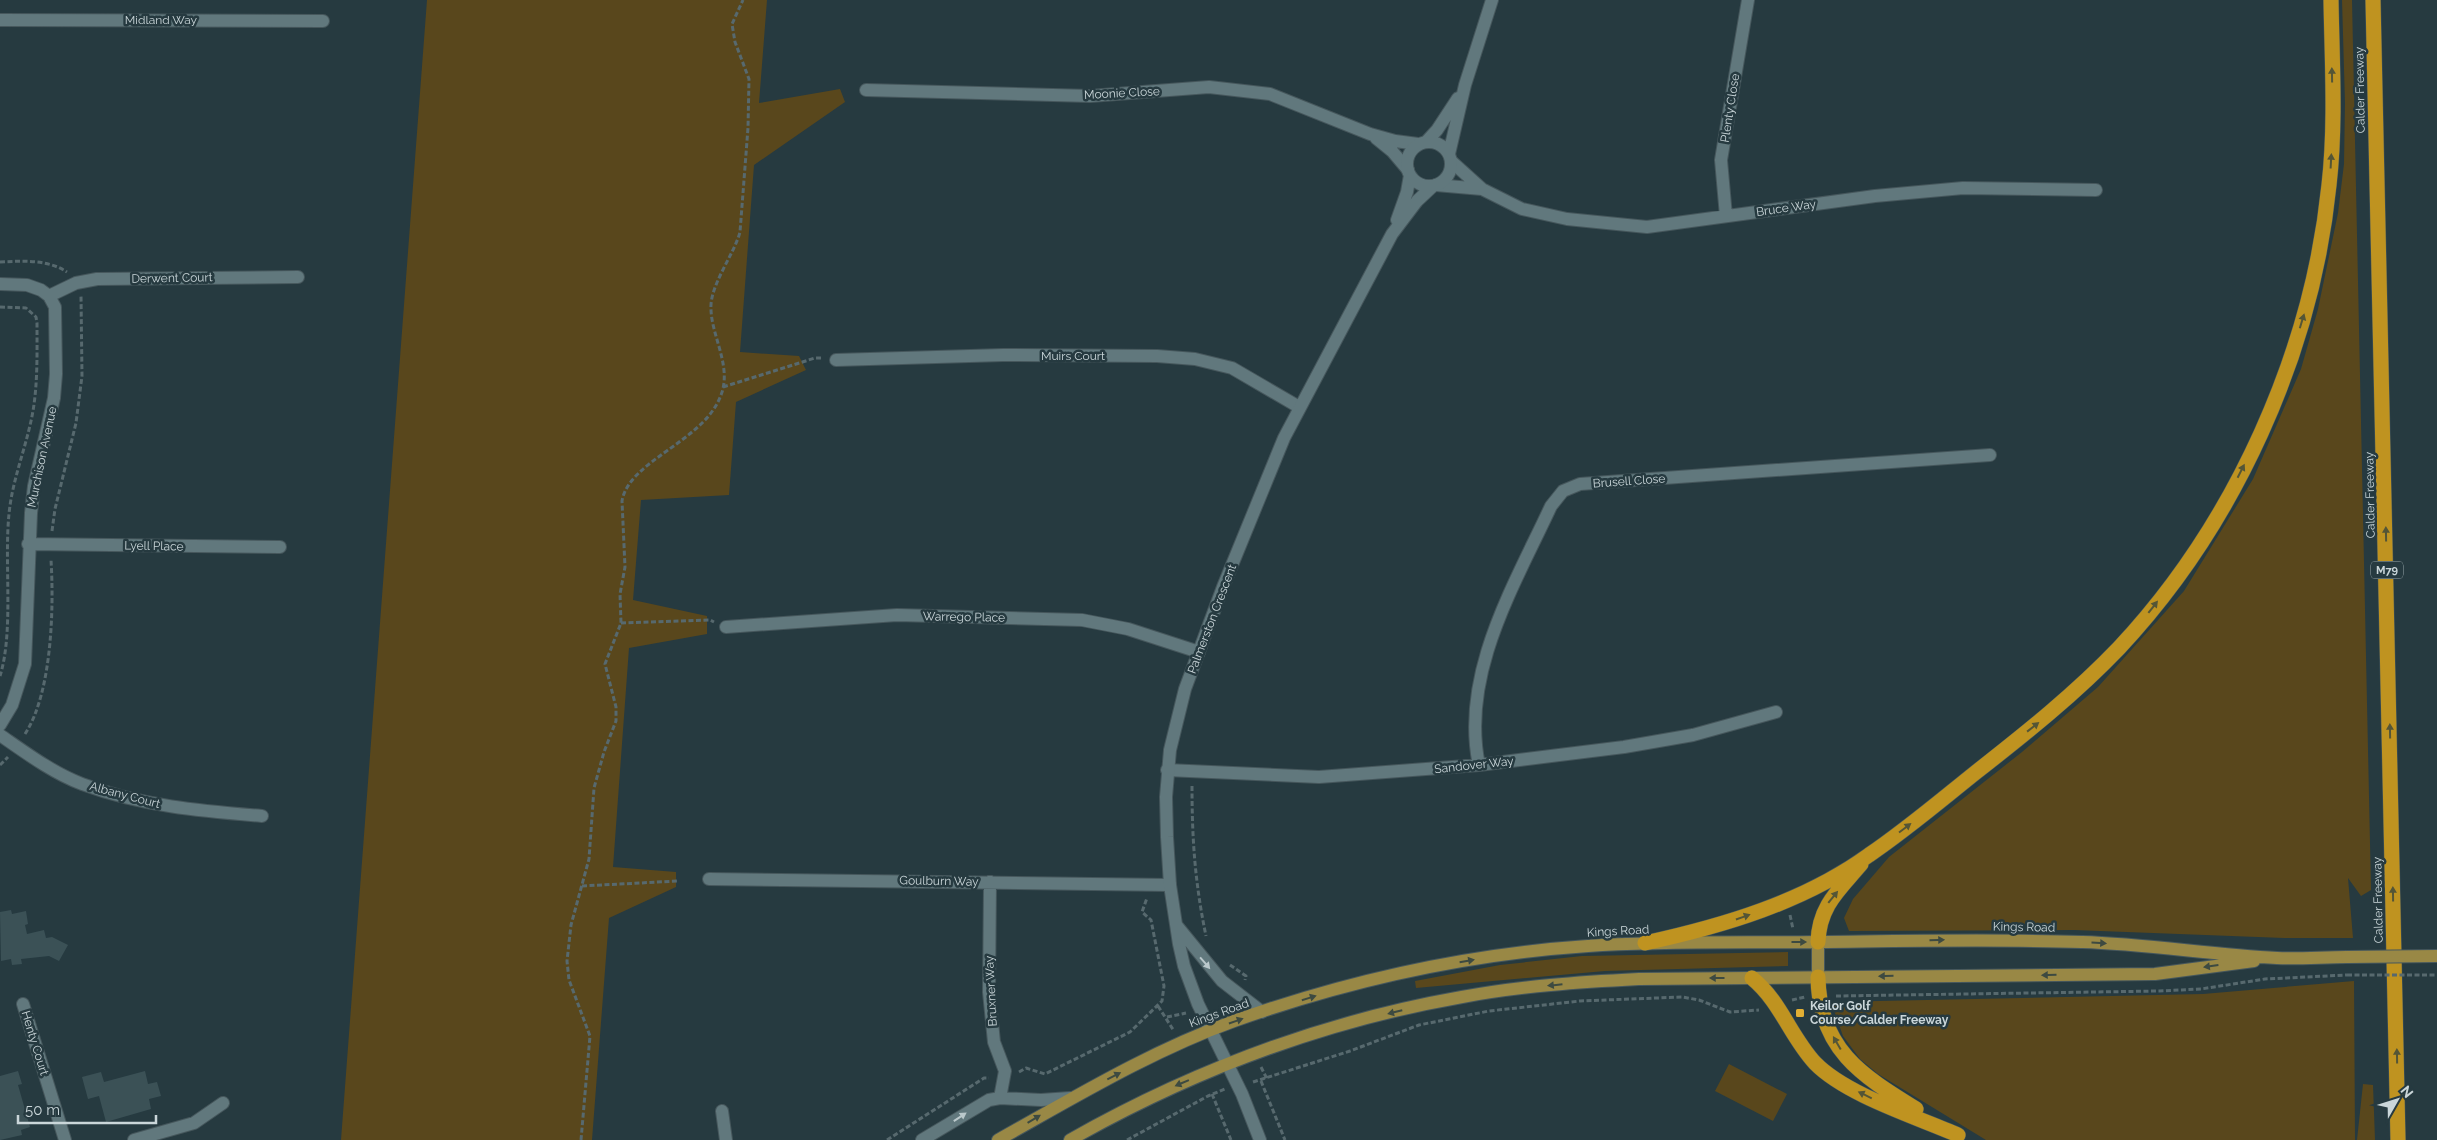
<svg xmlns="http://www.w3.org/2000/svg" width="2437" height="1140" font-family="Raleway,sans-serif">
	<style>
		.green { fill: #59471c }
		.building { fill: #3b5156 }
		.lines { fill: none; stroke-linecap: round; stroke-linejoin: round }
		.minor-casing { stroke: #46575c; stroke-width: 14 }
		.tertiary-casing { stroke: #46575c; stroke-width: 14 }
		.primary-casing { stroke: #46575c; stroke-width: 14 }
		.motorway-casing { stroke: #46575c; stroke-width: 16 }
		.path { stroke: #57696e; stroke-width: 3; stroke-dasharray: 5 2.5; stroke-linecap: butt }
		.minor { stroke: #61787d; stroke-width: 12 }
		.tertiary { stroke: #61787d; stroke-width: 12 }
		.primary { stroke: #998845; stroke-width: 12 }
		.motorway { stroke: #bf9320; stroke-width: 15 }
		.primary-bridge-casing { stroke: #46575c; stroke-width: 14; stroke-linecap: butt }
		.path-bridge { stroke: #57696e; stroke-width: 3; stroke-dasharray: 5 2.5; stroke-linecap: butt }
		.primary-bridge { stroke: #998845; stroke-width: 12 }
		.oneway { fill: #545536 }
		.oneway2 { fill: #3d4a41 }
		.oneway3 { fill: #bac8cb }
		.poi-dot { fill: #e1af34; stroke: #263a40; stroke-width: 2 }
		.labels { text-anchor: middle; stroke-width: 5; stroke-linejoin: round; paint-order: stroke }
		.shield { fill: #263a40; stroke: #99a7ab; stroke-width: 1 }
		.shield-label { font-size: 11px; font-weight: bold; fill: #cad6d9 }
		.street-label { font-size: 12px; fill: #cad6d9; stroke: #263a40 }
		.poi-label { font-size: 12px; font-weight: bold; fill: #cad6d9; stroke: #263a40; text-anchor: start }
	</style>
	<rect width="100%" height="100%" fill="#263a40"/>
	<!-- green -->
	<path class="green" d="M427,0H767L759,103L840,89L845,102L754,165L740,352L799,356L806,370L736,402L729,495L641,500L633,600L707,616V634L629,648L613,867L676,872V887L609,918L592,1140H341Z
		M2342,0H2352L2371,890L2361,896L2348,878L2353,938H2284L2074,930L1849,931L1844,918L1853,899L1889,857L2022,752L2098,687L2184,591L2253,479L2301,369L2318,309L2338,213L2344,164L2345,103Z
		M1788,952V966L1605,971L1416,988L1415,981L1500,965L1582,956Z
		M2354,981L2355,1140H1986L1878,1074L1860,1059L1843,1036L1831,1002L2203,994Z
		M1729,1064L1787,1094L1773,1121L1715,1091Z
		M2363,1084L2373,1085L2375,1140H2357Z"/>
	<!-- building -->
	<path class="building" d="M11,910L12,914L26,911L28,924L25,925L27,934L44,930L46,938L52,937L68,945L59,961L49,956L21,959L22,964L12,965L11,959L1,961L0,912Z
		M18,1071L22,1084L18,1085L30,1127L21,1130L22,1135L0,1140V1076Z
		M145,1071L148,1084L157,1082L161,1096L149,1099L151,1109L106,1122L99,1096L88,1099L82,1077L101,1072L104,1082Z"/>
	<g class="lines">
		<!-- minor casing -->
		<g class="minor-casing">
			<path id="minor" d="M0,20L323,21
				M866,90L1090,96L1209,87L1270,94L1370,134L1395,141L1418,144
				M1376,138L1392,151L1408,170
				M1451,161L1482,189L1522,209L1567,219L1647,227L1875,196L1963,188L2096,190
				M1436,185L1482,189
				M1726,216L1721,160L1748,0
				M0,284L27,285L41,290L49,296L55,307L56,374L54,398L34,486L31,513L25,664L12,705L0,725
				M49,296L76,283L97,279L298,277
				M836,360L1003,355L1157,356L1195,359L1232,368L1299,407
				M28,544L280,547
				M726,627L897,615L1082,620L1128,629L1199,652
				M0,735C26,753 53,773 82,784C141,806 201,811 262,816
				M1479,765C1460,674 1514,586 1551,506L1563,491L1580,484L1990,455
				M1167,770L1319,777L1479,765L1624,747L1693,735L1776,712
				M709,879L1170,885
				M990,882L989,992L994,1042L1005,1071L1000,1098
				M23,1004L65,1140
				M722,1111L726,1140
				M134,1140L194,1123L223,1103
				M922,1140L989,1100L1000,1098L1041,1100L1070,1098"/>
		</g>
		<!-- tertiary casing -->
		<g class="tertiary-casing">
			<path id="tertiary" d="M1407 164a22 22 0 1 1 44 0a22 22 0 1 1-44 0Z
				M1426,142L1437,130L1458,98
				M1449,154L1465,85L1492,0
				M1397,220L1407,192L1410,175
				M1177,926L1222,981L1262,1012
				M1260,1140L1242,1094L1198,1004L1184,966L1179,944L1170,885L1167,837L1166,797L1170,750L1185,689L1223,587L1284,438L1392,234L1417,201L1433,186"/>
		</g>
		<!-- primary casing -->
		<g class="primary-casing">
			<path id="primary" d="M1818,942V977
				M998,1140C1075,1097 1151,1051 1234,1021C1347,981 1468,954 1588,946C1664,941 1741,943 1818,942C1906,941 1994,939 2082,942C2148,944 2212,955 2277,958C2300,959 2324,957 2347,957
				M1070,1140C1192,1071 1325,1021 1462,997C1521,986 1580,982 1639,979L2155,974L2254,961"/>
		</g>
		<!-- motorway casing -->
		<g class="motorway-casing">
			<path id="motorway" d="M2373,0L2398,1140
				M1818,942C1819,906 1839,890 1861,864
				M1645,943C1723,926 1804,902 1869,855C1906,830 1940,801 1975,773C2026,733 2075,694 2119,648C2235,524 2312,353 2329,185C2336,124 2332,61 2331,0
				M1818,977C1819,1049 1861,1075 1916,1109
				M1752,978C1781,1002 1790,1036 1815,1063C1846,1095 1917,1117 1958,1135"/>
		</g>
		<!-- path -->
		<path class="path" d="M0,262C23,261 47,259 67,272
			M0,307L26,308L36,317L37,323C37,356 38,390 31,421C24,453 12,482 9,514C4,563 14,631 0,676
			M723,387L815,358H823
			M52,531L55,509L76,423L82,376L81,296
			M621,623L710,620L714,622
			M25,734C52,693 54,608 51,560
			M0,765L8,757
			M1192,786C1192,840 1195,883 1206,936
			M582,886L678,881
			M1790,915L1793,929
			M1230,965L1246,976L1245,980
			M1836,996L2159,991L2201,989L2265,979L2347,975
			M1792,1000L1805,997
			M1158,1006L1174,1031
			M1167,1017L1186,1013
			M1261,1067L1267,1079
			M1019,1072L1026,1068L1045,1074L1130,1032L1162,1001L1164,986L1151,920L1142,912L1147,898
			M1261,1081L1285,1140
			M1253,1082L1350,1051L1419,1025L1489,1011L1580,1001L1682,997L1699,1000L1730,1012L1759,1010
			M1212,1094L1231,1140
			M581,1140L590,1036L569,980L567,961L571,925L589,859L594,788L604,752L616,721V707L605,664L621,623L620,594L625,567L622,501C629,460 704,442 721,395C732,367 712,337 711,310C709,286 734,255 740,232L748,128L749,79L735,42L732,24L743,0
			M887,1140L984,1078H989
			M1127,1140L1208,1096L1225,1089"/>
		<!-- minor -->
		<use href="#minor" class="minor"/>
		<!-- tertiary -->
		<use href="#tertiary" class="tertiary"/>
		<!-- primary -->
		<use href="#primary" class="primary"/>
		<!-- motorway -->
		<use href="#motorway" class="motorway"/>
		<!-- primary-bridge casing -->
		<g class="primary-bridge-casing">
			<path id="primary-bridge" d="M2347,957L2437,956"/>
		</g>
		<!-- path-bridge -->
		<path class="path-bridge" d="M2347,975H2437"/>
		<!-- primary-bridge -->
		<use href="#primary-bridge" class="primary-bridge"/>
	</g>
	<!-- one-way arrows -->
	<defs><path id="oneway-solid" d="M-6-.8H1V-3.2L6.5 0L1 3.2V.8H-6Z" transform="scale(1.25)"/></defs>
	<g class="oneway">
		<use href="#oneway-solid" transform="translate(2332 75) rotate(-91)"/>
		<use href="#oneway-solid" transform="translate(2331 161) rotate(-87)"/>
		<use href="#oneway-solid" transform="translate(2302 321) rotate(-73)"/>
		<use href="#oneway-solid" transform="translate(2241 471) rotate(-63)"/>
		<use href="#oneway-solid" transform="translate(2386 534) rotate(-91)"/>
		<use href="#oneway-solid" transform="translate(2153 607) rotate(-52)"/>
		<use href="#oneway-solid" transform="translate(2033 727) rotate(-38)"/>
		<use href="#oneway-solid" transform="translate(2390 731) rotate(-91)"/>
		<use href="#oneway-solid" transform="translate(1905 828) rotate(-37)"/>
		<use href="#oneway-solid" transform="translate(2393 894) rotate(-91)"/>
		<use href="#oneway-solid" transform="translate(1833 897) rotate(-51)"/>
		<use href="#oneway-solid" transform="translate(1743 917) rotate(-19)"/>
		<use href="#oneway-solid" transform="translate(1837 1043) rotate(-120)"/>
		<use href="#oneway-solid" transform="translate(2397 1056) rotate(-91)"/>
		<use href="#oneway-solid" transform="translate(1865 1095) rotate(-154)"/>
	</g>
	<g class="oneway2">
		<use href="#oneway-solid" transform="translate(1937 940) rotate(-1)"/>
		<use href="#oneway-solid" transform="translate(1799 942)"/>
		<use href="#oneway-solid" transform="translate(2099 943) rotate(3)"/>
		<use href="#oneway-solid" transform="translate(1467 961) rotate(-10)"/>
		<use href="#oneway-solid" transform="translate(2211 966) rotate(172)"/>
		<use href="#oneway-solid" transform="translate(2049 975) rotate(179)"/>
		<use href="#oneway-solid" transform="translate(1886 976) rotate(179)"/>
		<use href="#oneway-solid" transform="translate(1717 978) rotate(180)"/>
		<use href="#oneway-solid" transform="translate(1555 985) rotate(174)"/>
		<use href="#oneway-solid" transform="translate(1309 998) rotate(-17)"/>
		<use href="#oneway-solid" transform="translate(1395 1012) rotate(166)"/>
		<use href="#oneway-solid" transform="translate(1236 1021) rotate(-19)"/>
		<use href="#oneway-solid" transform="translate(1114 1076) rotate(-27)"/>
		<use href="#oneway-solid" transform="translate(1182 1083) rotate(157)"/>
		<use href="#oneway-solid" transform="translate(1034 1119) rotate(-31)"/>
	</g>
	<g class="oneway3">
		<use href="#oneway-solid" transform="translate(1205 963) rotate(49)"/>
		<use href="#oneway-solid" transform="translate(960 1117) rotate(-34)"/>
	</g>
	<!-- markers -->
	<rect class="poi-dot" x="1795" y="1008" width="10" height="10" rx="2.5"/>
	<g class="labels">
		<!-- shield labels -->
		<rect class="shield" x="2371" y="561.5" width="32" height="17" rx="4"/>
		<g class="shield-label">
			<text x="2387" y="574">M79</text>
		</g>
		<!-- street labels -->
		<g class="street-label">
			<text x="161" y="24">Midland Way</text>
			<text transform="translate(2360 90) rotate(-91)" y="4">Calder Freeway</text>
			<text transform="translate(1122 93) rotate(-3)" y="4">Moonie Close</text>
			<text transform="translate(1730 108) rotate(-81)" y="4">Plenty Close</text>
			<text transform="translate(1786 208) rotate(-8)" y="4">Bruce Way</text>
			<text transform="translate(172 278) rotate(-1)" y="4">Derwent Court</text>
			<text x="1073" y="360">Muirs Court</text>
			<text transform="translate(42 457) rotate(-78)" y="4">Murchison Avenue</text>
			<text transform="translate(1629 481) rotate(-4)" y="4">Brusell Close</text>
			<text transform="translate(2370 495) rotate(-91)" y="4">Calder Freeway</text>
			<text transform="translate(154 546) rotate(1)" y="4">Lyell Place</text>
			<text transform="translate(964 617) rotate(1)" y="4">Warrego Place</text>
			<text transform="translate(1212 619) rotate(-69)" y="4">Palmerston Crescent</text>
			<text transform="translate(1474 765) rotate(-6)" y="4">Sandover Way</text>
			<text transform="translate(125 795) rotate(15)" y="4">Albany Court</text>
			<text transform="translate(939 881) rotate(1)" y="4">Goulburn Way</text>
			<text transform="translate(2378 900) rotate(-91)" y="4">Calder Freeway</text>
			<text transform="translate(2024 927) rotate(1)" y="4">Kings Road</text>
			<text transform="translate(1618 931) rotate(-3)" y="4">Kings Road</text>
			<text transform="translate(991 991) rotate(-93)" y="4">Bruxner Way</text>
			<text transform="translate(1219 1013) rotate(-20)" y="4">Kings Road</text>
			<text transform="translate(35 1043) rotate(73)" y="4">Henty Court</text>
		</g>
		<!-- poi labels -->
		<g class="poi-label">
			<text x="1810" y="1010">Keilor Golf<tspan x="1810" dy="14">Course/Calder Freeway</tspan></text>
		</g>
	</g>
	<!-- north arrow -->
	<g transform="translate(2397 1100) rotate(51)" stroke="#263a40" stroke-width="4" paint-order="stroke">
	<path d="M0-4L9 19L0 12L-9 19Z" fill="#cad6d9"/>
	<text y="-8" font-size="14" font-weight="bold" text-anchor="middle" fill="#cad6d9">N</text>
	</g>
	<!-- scale -->
	<path d="M18 1115v8h138v-8" fill="none" stroke="#cad6d9" stroke-width="2.5"/>
	<text x="25" y="1115" font-size="15" fill="#cad6d9" stroke="#263a40" stroke-width="4" paint-order="stroke">50 m</text>
</svg>
